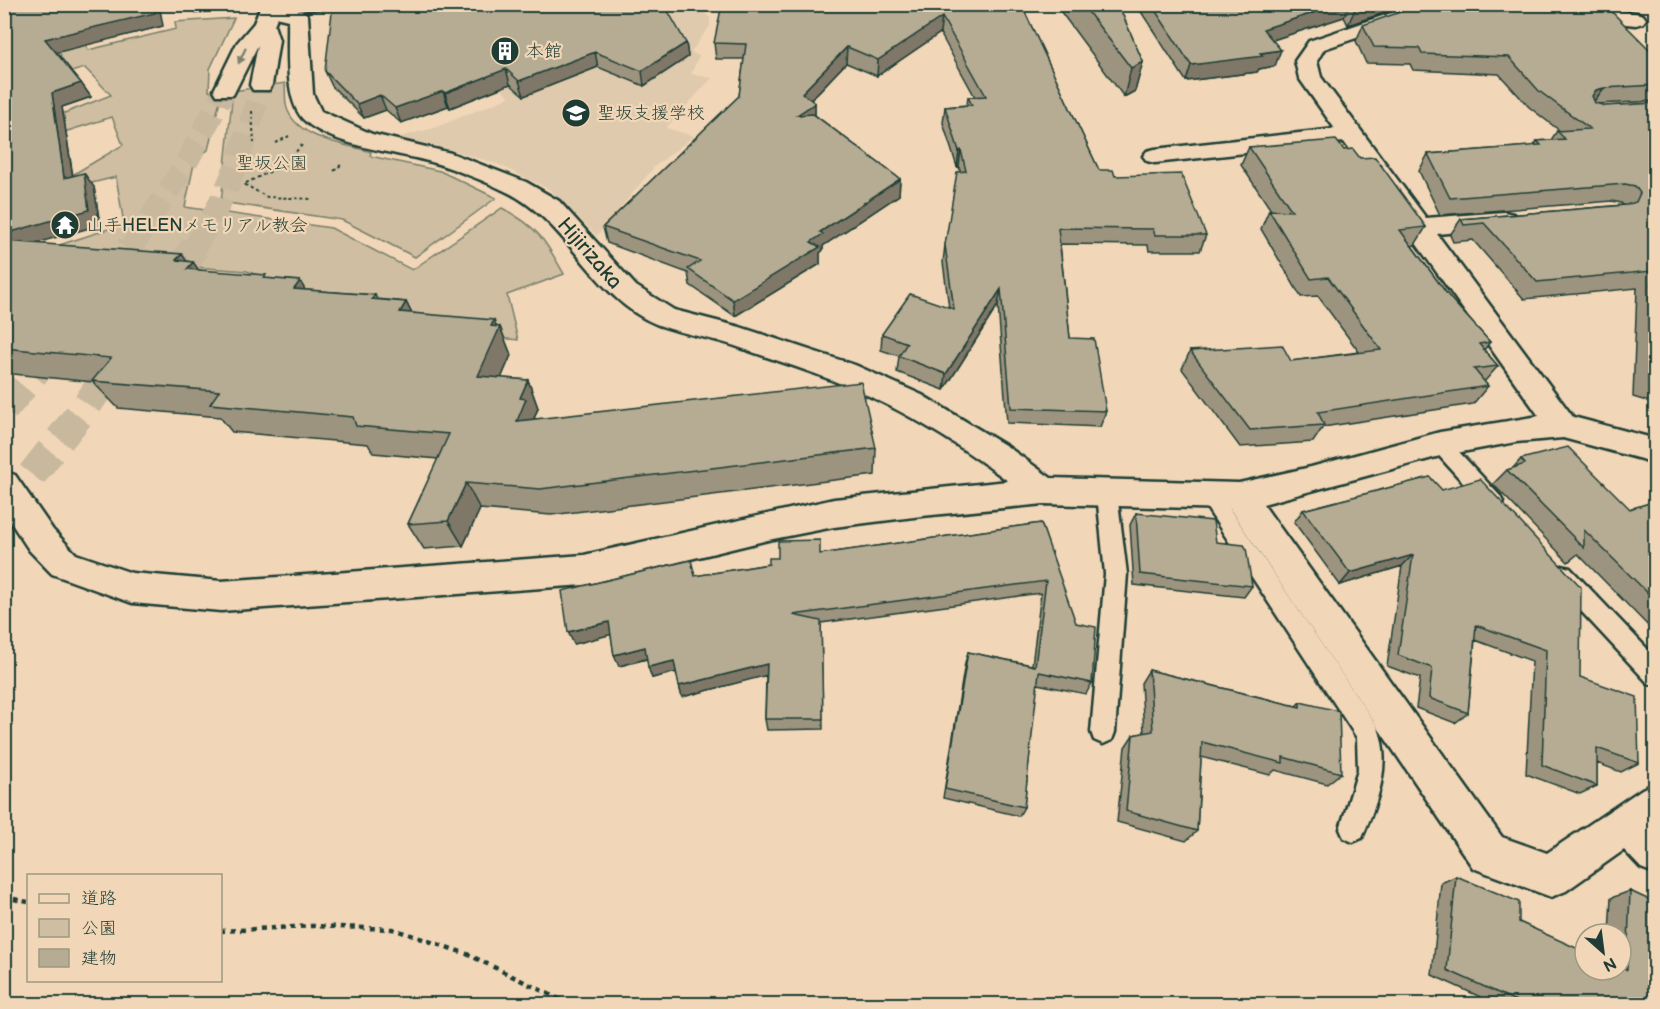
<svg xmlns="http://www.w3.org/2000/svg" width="1660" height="1009" font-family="'Balsamiq Sans','Klee One',sans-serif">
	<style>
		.built { fill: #dfcaad }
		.green { fill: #cfbea2; stroke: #777e6b; stroke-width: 1.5 }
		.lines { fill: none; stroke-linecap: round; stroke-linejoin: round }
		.tertiary-tunnel-far1 { stroke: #c7b89e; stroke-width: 23; stroke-dasharray: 23 11; stroke-linecap: butt }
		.tertiary-tunnel { stroke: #c7b89e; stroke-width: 30; stroke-dasharray: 30 15; stroke-linecap: butt }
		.service-casing { stroke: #1f3d34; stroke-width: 5 }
		.minor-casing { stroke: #1f3d34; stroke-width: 5 }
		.tertiary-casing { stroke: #1f3d34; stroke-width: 5 }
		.path-far1 { stroke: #1f3d34; stroke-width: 2; stroke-dasharray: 3 3; stroke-linecap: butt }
		.path { stroke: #1f3d34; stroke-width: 4.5; stroke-dasharray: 5 5; stroke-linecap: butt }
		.service { fill: #f1d7b8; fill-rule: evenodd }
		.minor { fill: #f1d7b8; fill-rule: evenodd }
		.tertiary { fill: #f1d7b8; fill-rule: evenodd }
		.wall { fill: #9d947f; stroke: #1f3d34; stroke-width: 1.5 }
		.shaded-wall { fill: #7f7868; stroke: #1f3d34; stroke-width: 1.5 }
		.building { fill: #b6ac94; stroke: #1f3d34; stroke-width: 1.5 }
		.oneway { fill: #7d826f }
		.labels { text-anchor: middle; stroke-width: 4.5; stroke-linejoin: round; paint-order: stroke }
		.far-poi-label { font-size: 18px; fill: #1f3d34; stroke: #f1d7b8; text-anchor: start }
		.far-park-label { font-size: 18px; fill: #314a3f; stroke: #f1d7b8 }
		.street-label { font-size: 21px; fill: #1f3d34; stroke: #f1d7b8 }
	</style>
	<rect width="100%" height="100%" fill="#f1d7b8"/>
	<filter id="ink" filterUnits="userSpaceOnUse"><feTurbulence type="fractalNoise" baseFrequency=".0167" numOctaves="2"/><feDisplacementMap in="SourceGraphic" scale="12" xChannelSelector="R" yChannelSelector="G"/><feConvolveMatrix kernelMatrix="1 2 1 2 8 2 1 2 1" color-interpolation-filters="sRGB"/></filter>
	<g filter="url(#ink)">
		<!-- built -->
		<path class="built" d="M438,5H696L710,18V26L691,52L699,56L691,74L712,78L666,128L694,136L655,166L597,236L549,189L497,164L448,149L395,138L434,128L510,97L459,47Z"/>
		<!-- green -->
		<path class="green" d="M234,18L210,69L209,91L221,96L208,150L195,159L185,207L331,228L412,270L502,208C538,227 545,240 564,274L507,295L518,340L434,330L338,308L247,271L49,256L47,249L124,224L116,177L76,187L74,174L123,145L112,117L42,139L34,125L111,95L85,68L71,72L62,66L59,41L81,23L88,50L176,29L175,22Z
			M285,83C286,91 284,104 288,111C300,139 344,144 371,152L370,156L440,171L496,198L415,257L342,220L221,202L233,91Z"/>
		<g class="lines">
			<!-- tertiary-tunnel-far1 -->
			<path class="tertiary-tunnel-far1" d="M131,248L184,167L225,90
				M194,248C227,198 246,143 261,85"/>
			<!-- tertiary-tunnel -->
			<path class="tertiary-tunnel" d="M103,287L132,247
				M160,298L195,247
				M4,409L60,341
				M4,510L87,405L124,351"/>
			<!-- service casing -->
			<g class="service-casing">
				<path id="service" d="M284,4H329L323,8L269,14L263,10L264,7Z
					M1440,436L1447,439L1500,496L1503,502L1500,508L1493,510L1486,508L1433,449L1430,444L1433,439Z
					M1107,486L1114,488L1117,494L1127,574L1115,732L1112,740L1103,744L1094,740L1091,732L1105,574L1097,494L1100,488Z
					M1210,488L1217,490L1377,726C1393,763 1377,803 1362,838L1353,842L1344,838L1340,829L1358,770L1357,738L1203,502L1200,496L1203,490Z
					M1562,566L1570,568L1656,658V686L1648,683L1554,582L1551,575L1554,568Z"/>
			</g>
			<!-- minor casing -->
			<g class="minor-casing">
				<path id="minor" d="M267,4L305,12L308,16L313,94L321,111L372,134L451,153L526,182L559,201L636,286L674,310L740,327L855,365L922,395L1008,447L1051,478L1239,483L1311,467L1440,432L1539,416L1344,142L1155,163L1147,161L1143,156L1147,151L1155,149L1335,129L1299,78L1295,61L1309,41L1406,8L1408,4H1428L1421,16L1324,49L1317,61L1321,77L1426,218L1504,212L1513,214L1517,220L1513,226L1504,228L1437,234L1573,417L1656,439V463L1563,438L1516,442L1440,456L1263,504L1502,837L1547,853L1642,789L1656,783V874L1641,868L1624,850L1566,891L1551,897L1473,868L1230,509L1044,504L922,516L834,527L768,540L584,585L221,611L132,603L52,574L29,550L4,512V471L15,475L53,530L76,554L132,573L221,581L584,555L834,499L1008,481C955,441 896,405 834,381C802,368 768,358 735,346C709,337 681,334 656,324C593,298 569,222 507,192C485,181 459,171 435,163C398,152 334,147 305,121C283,101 289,48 288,20L262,14L259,10Z
					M1478,4H1553L1636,13L1643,15L1646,19L1643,23L1636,25L1488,10Z"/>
			</g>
			<!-- tertiary casing -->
			<g class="tertiary-casing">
				<path id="tertiary" d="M262,4H282L274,25L279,40L272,85L269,90H253L250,85L258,45L233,95H217L214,90L237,43L254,23Z"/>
			</g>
			<!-- path-far1 -->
			<path class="path-far1" d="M252,111L254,143
				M276,143L289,136
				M302,145L284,165L244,184L267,197L313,199
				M334,171L342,164"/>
			<!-- path -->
			<path class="path" d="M4,897L28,902
				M220,931L312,926L393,929L467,954L569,1004"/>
			<!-- service -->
			<use href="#service" class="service"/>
			<!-- minor -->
			<use href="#minor" class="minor"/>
			<!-- tertiary -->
			<use href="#tertiary" class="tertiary"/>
		</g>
		<!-- wall -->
		<path class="wall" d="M4,4L163,26L56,52L81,83L91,97L62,107L73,176L94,187L100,225L34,243L193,262L198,270L269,279L300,281L305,290L375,295L377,299L406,302L412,313L500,327L511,355L501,378L528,380L538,408L534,419L876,448L875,475L551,515L480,509L463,546L424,549L408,524L438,459L373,453L368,444L232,432L220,417L118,408L93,382L13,374L4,366Z
			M1021,4L1099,170L1115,176L1206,235L1200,251H1149L1148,245L1060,244L1070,338L1106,411L1100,427L1007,423L998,305L944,390L897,372L899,356L881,350L882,334L949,308L943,262L945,245L960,171L959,166L957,167L943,123L945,107L967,105L968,97H975L940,33L877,76L846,63L811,100L815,103V115L900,179L899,195L823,246V250L820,253V264L735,316L690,285L688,273L607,243L603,227L739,96L744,59H716L714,43Z
			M1055,4H1118L1143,62L1135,91L1124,97Z
			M1136,4H1406L1404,6L1348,25L1344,17L1273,40L1275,66L1259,69L1257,72L1186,81Z
			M1363,25L1656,56V101L1597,104L1605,106L1656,103V404L1633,397L1637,288L1524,299L1473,240L1453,242L1450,235L1461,219L1623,205L1621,203L1612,201L1440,215L1419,171L1428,154L1534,146L1537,141L1551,140L1557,131H1560L1529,107L1499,74L1413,70L1410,64L1366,63L1356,41Z
			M686,43L688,57L644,86L598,67L524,96L510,84L450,108L448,106L401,123L386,110L364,118L332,86L325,71Z
			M1249,147L1344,150L1360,158L1426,227L1415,245L1412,246L1450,298L1490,342L1484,350L1498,366L1484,382L1488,386L1473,404L1323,427L1313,442L1240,447L1182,369L1190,351L1291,361L1359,352L1318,296L1301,297L1261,229L1269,210H1271L1241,165Z
			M1521,459L1630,509L1656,501V634L1578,554L1568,562L1493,484L1507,470L1513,468Z
			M1430,477L1580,677L1639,763L1621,772L1597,763V786L1580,794L1526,774L1532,661L1475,640L1468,713L1455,723L1416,708L1420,678L1387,666L1402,566L1340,585L1294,522L1303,510Z
			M1136,513L1252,586L1244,597L1134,585L1130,525Z
			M1041,523L1092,683L1086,694L1037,684L1024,807L1019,816L943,798L965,663L968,652L1032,665L1041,593L821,623L823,729L767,730L765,719L766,675L682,697L676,672L652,678L647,659L619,666L614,655L611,634L574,644L695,576L769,564L820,554Z
			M1149,670L1296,706L1300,702L1341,773L1327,784L1275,770L1270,775L1201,757L1197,831L1186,841L1117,822L1125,747L1133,735L1144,733L1141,683Z
			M1456,876L1519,922L1621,970V934H1609L1611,898L1630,891L1656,1005H1498L1432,975L1441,883Z"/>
		<!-- shaded-wall -->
		<path class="shaded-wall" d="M154,4H159L163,26L55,53L45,39Z
			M191,4H253L252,7L196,13Z
			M1341,4H1350L1344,17L1257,45L1263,29Z
			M1370,4H1406L1404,6L1348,25L1355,9Z
			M942,17L940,33L877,76L878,60Z
			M686,43L688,57L644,86L642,71Z
			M847,47L846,63L802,109V93Z
			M1281,50L1275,66L1259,69L1257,72L1186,81L1191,65Z
			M595,52L598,67L524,96L519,81Z
			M1143,62L1135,91L1124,97L1131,68Z
			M506,69L510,84L450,108L445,93Z
			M81,83L91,97L62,107L75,192L64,178L52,93Z
			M1604,88L1592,104L1584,106L1596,90Z
			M443,91L448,106L401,123L395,108Z
			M380,95L386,110L364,118L357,104Z
			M815,103V119L797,115Z
			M961,150L959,166L957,167L959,151Z
			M84,173L94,187L100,225L12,250L4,241V234Z
			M900,179L899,195L823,246V250L820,253V264L735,316L733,300L811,242L820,232Z
			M182,254L190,266L193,262L213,290L176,260Z
			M300,281L316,309L294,289Z
			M1001,289L998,305L944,390L946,374Z
			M406,302L420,330L400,312Z
			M494,320L498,331L500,327L511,355L490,404L478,376L491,326Z
			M528,380L538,408L534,418L537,426L517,421L520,398Z
			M466,483L480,509L463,546L448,521Z
			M1413,555L1402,566L1340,585L1350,573Z
			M609,622L613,634L574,644L568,632Z
			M645,647L649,658L619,666L614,655Z
			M674,661L677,672L652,678L648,667Z
			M767,664L768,675L682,697L679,686Z"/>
		<!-- building -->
		<path class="building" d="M4,4H154L155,13L45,39L81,83L52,93L64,178L84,173L89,210L4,234Z
			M333,4H664L686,43L642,71L595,52L519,81L506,69L445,93L443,91L395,108L380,95L357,104L325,71Z
			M722,4H1021L1099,170H1113L1115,176L1181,174L1206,235H1155L1153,229L1058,228L1070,338L1094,339L1106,411L1011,408L1001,289L946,374L899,356L907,343L882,334L910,294L954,309L945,245L957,172L966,171L961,150L959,151L945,107L972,105L968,97L986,96L942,17L878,60L847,47L802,93L815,103L797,115L813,114L900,179L820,232L823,234L811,242L820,247L733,300L688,269L700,261L603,227L739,96L746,44L714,43Z
			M1082,4H1118L1143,62L1131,68Z
			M1151,4H1341L1263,29L1281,50L1260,53L1263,56L1191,65Z
			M1353,4H1370L1355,9Z
			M1423,4H1577L1607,7L1656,56V85L1604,88L1596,90L1592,96L1595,103L1605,106L1656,103V383L1649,381L1652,271L1537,282L1484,223L1464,225L1461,219L1626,205L1636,202L1640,193L1635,186L1625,184L1450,198L1428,154L1541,145L1537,141L1565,139L1557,131L1590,129L1539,91L1509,57L1422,54L1419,48L1374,47L1363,25Z
			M1336,140L1344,150L1353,149L1360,158L1375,157L1426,227L1400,230L1450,298L1490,342L1479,344L1498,366L1474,369L1488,386L1318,412L1324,425L1250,430L1190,351L1282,345L1291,361L1381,350L1328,277L1311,279L1269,210L1292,211L1249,147Z
			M4,241L182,254L176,260L193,262L187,269L266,275L264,278L300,281L294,289L375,295L372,299L406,302L400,312L494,320L491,326L500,327L478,376L528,380L520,398L526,399L517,421L861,382L876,448L540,489L466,483L448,521L408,524L449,434L356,426L353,417L210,404L219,391L92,381L111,358L4,348Z
			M1568,447L1630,509L1656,501V601L1584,530V548L1507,470L1525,464L1521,459Z
			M1430,477L1442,490L1480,479L1581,587L1580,677L1637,697L1639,763L1597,748V786L1542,765L1546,650L1476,625L1468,713L1429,698L1432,668L1398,655L1413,555L1350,573L1303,510Z
			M1136,513L1213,521L1216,542L1244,545L1246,548L1252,586L1140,574Z
			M1041,523L1076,623L1096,627L1092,683L1039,672L1024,807L945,789L968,652L1035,666L1046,581L793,615L821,621L823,719H765L767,664L679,686L674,661L648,667L645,647L614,655L609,622L568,632L562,591L691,560L695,576L769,564V558H778V541L820,540V554Z
			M1149,670L1300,707V702L1339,711L1341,773L1283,757V763L1202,742L1197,831L1126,811L1133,735L1153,731Z
			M1456,876L1519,902V922L1585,952V970H1621V968L1627,970L1630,891L1656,903V1005H1525L1447,970Z"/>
		<!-- one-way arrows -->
		<defs><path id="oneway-solid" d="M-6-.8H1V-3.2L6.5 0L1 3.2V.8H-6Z" transform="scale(1.5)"/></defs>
		<use class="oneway" href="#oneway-solid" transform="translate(242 56) rotate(115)"/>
	</g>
	<!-- icons -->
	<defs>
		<g id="building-disc" transform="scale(1.5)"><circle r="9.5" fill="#1f3d34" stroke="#f1d7b8"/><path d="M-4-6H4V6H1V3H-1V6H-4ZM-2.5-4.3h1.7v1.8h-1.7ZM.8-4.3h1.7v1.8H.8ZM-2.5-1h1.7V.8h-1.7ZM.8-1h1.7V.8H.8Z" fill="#fff"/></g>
		<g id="school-disc" transform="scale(1.5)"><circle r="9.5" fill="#1f3d34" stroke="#f1d7b8"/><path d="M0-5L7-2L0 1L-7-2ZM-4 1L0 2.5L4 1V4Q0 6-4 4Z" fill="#fff"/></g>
		<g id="temple-disc" transform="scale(1.5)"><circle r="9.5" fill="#1f3d34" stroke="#f1d7b8"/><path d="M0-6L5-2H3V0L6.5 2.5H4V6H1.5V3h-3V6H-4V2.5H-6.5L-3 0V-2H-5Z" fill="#fff"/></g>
	</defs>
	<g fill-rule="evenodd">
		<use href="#building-disc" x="505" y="51"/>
		<use href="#school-disc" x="576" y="113"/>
		<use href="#temple-disc" x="65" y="225"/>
	</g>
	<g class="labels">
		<!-- far-poi labels -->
		<g class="far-poi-label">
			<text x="526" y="57">本館</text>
			<text x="597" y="119">聖坂支援学校</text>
			<text x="86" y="231">山手HELENメモリアル教会</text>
		</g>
		<!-- far-park labels -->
		<g class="far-park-label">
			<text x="272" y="169">聖坂公園</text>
		</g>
		<!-- street labels -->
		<g class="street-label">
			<text transform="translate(590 253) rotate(49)" y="7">Hijirizaka</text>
		</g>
	</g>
	<!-- margin -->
	<rect width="1660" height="1009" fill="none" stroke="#f1d7b8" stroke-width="24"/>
	<rect x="12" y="12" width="1636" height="985" fill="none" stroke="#1f3d34" stroke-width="2" filter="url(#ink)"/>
	<!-- legend -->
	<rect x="27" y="874" width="195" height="108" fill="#f1d7b8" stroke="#9d9983" stroke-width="1.5"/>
	<rect x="39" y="894" width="30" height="9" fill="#f1d7b8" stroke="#9d9983" stroke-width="1.5"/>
	<text x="81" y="904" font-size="18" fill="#1f3d34">道路</text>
	<rect x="39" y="919" width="30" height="18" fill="#cfbea2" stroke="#9d9983" stroke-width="1.5"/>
	<text x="81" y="934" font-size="18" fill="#1f3d34">公園</text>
	<rect x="39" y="949" width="30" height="18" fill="#b6ac94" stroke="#9d9983" stroke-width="1.5"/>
	<text x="81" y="964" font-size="18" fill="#1f3d34">建物</text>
	<!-- north arrow -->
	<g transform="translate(1603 952) rotate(152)"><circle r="28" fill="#f1d7b8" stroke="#9d9983" stroke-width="1.5"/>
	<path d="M0-4.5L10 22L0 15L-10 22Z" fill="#1f3d34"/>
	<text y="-9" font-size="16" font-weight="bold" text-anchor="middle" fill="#1f3d34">N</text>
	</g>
</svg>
